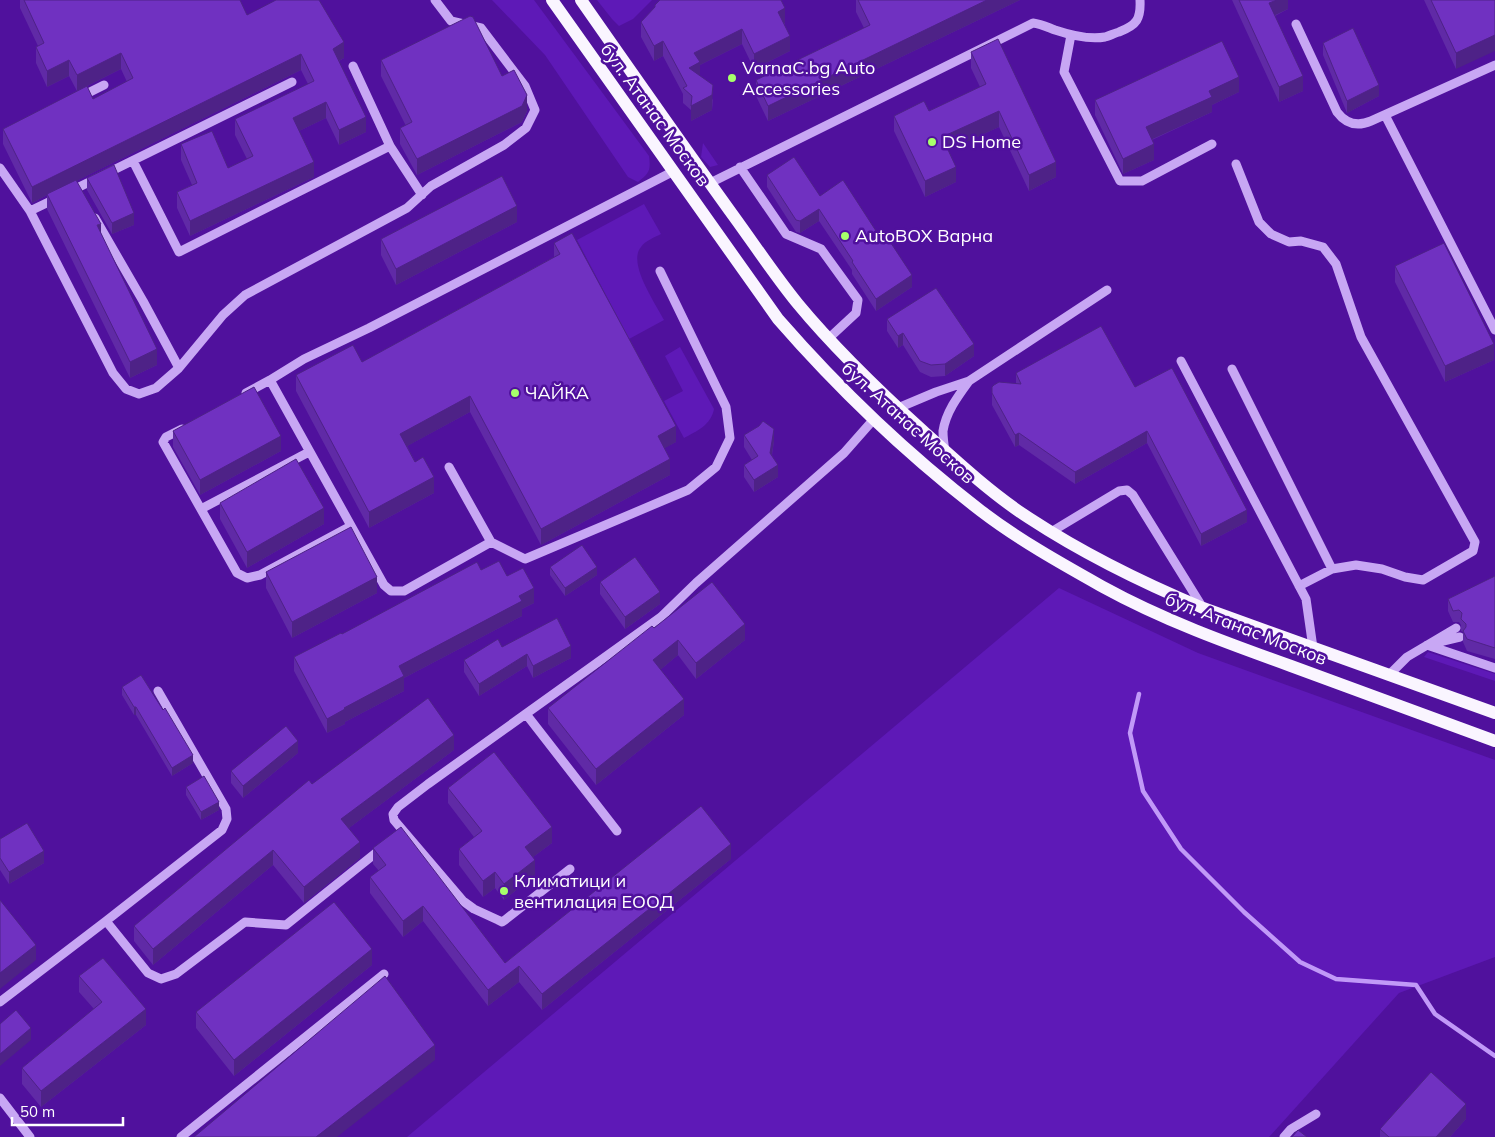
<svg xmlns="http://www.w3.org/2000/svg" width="1495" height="1137" font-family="Mulish,sans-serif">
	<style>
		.green { fill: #5e19b7 }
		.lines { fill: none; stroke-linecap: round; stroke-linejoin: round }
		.stream { stroke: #c199f8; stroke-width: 4.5 }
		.minor { stroke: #c8a7f4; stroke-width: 9 }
		.major { stroke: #faf5ff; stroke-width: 12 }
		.wall { fill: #602aa6 }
		.shaded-wall { fill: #4e2287 }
		.building { fill: #7031c1; stroke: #4e2287 }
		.poi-dot { fill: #a7ff6b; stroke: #50119d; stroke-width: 2 }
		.labels { text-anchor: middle; stroke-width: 5; stroke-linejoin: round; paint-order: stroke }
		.poi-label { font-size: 18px; fill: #fff; stroke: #50119d; text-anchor: start }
		.street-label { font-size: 18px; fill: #fff; stroke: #50119d }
	</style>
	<rect width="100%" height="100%" fill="#50119d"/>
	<!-- green -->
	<path class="green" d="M492,0H534L649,156C651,171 649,173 638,182L628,177L545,55Z
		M597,0H652L633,19L619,26L612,19Z
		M703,143L718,165L710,167L701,157Z
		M644,204L661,234C655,237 645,241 641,247C627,263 656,304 664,320L629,339L577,240Z
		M680,347L714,409C711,425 697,431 684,438L664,401L683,391L665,356Z
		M1059,588L1198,653L1495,760V957L1399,993L1269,1137H407Z
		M1428,652L1495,674V681L1424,657Z"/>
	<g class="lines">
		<!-- stream -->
		<path class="stream" d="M1139,694L1130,733L1143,791L1181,849L1244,912L1300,962L1336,979L1416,985L1435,1014L1495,1056"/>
		<!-- minor -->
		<path class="minor" d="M1296,24L1337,112C1346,124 1357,127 1371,121L1495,65
			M1071,35L1064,72L1120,181H1142L1212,144
			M353,66L390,146L422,195
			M80,97L104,85
			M1385,115L1495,330
			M133,161L179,252L390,146
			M1236,164L1259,222L1271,234L1289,242L1301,241L1323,247L1336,264L1361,337L1475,542L1473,551L1423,580L1405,577L1382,569L1356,565L1332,569L1299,586
			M740,167L786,234L821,249L858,300L856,313L828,339
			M0,168L30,211L113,373L126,389L139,394L156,388L179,368L223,315L245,295L407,208L431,186L504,145L526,128L535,110L525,86L481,28L451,21L435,0
			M710,183L1033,23C1041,24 1047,27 1055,30C1070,35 1089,40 1105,37C1109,36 1115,33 1119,32C1137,25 1141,19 1140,0
			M71,191L292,82
			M30,211L57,198
			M95,218L143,301L179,368
			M660,271L726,407L730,438L716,467L688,490L525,559L491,542L404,591H391L384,585L270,380L304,359L369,328L674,171
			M1181,361L1306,599L1313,648
			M1232,369L1332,569
			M246,393L270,380
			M898,408L936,392L969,381L1107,290
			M182,429L166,437L163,442L237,573L247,578L260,575L351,526
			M945,451C944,445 943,437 943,431C946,412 958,396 969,381
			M449,467L491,542
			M201,509L309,452
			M1051,532L1119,491L1127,490L1133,495L1203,608
			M1439,642L1460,637
			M1427,645L1495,668
			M1389,675L1407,657L1456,628
			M526,714L617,831
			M570,869L505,920L502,922L498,920L474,909L463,901L394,820L393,814L398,807L428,784L661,617L696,583L844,453L874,419
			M106,921L148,973L161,979L176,974L245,922L286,925L382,848
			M0,1002L106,921L222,830L227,819L226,809L158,691
			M0,1098L30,1137
			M181,1137L384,974
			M1284,1137L1291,1129L1316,1114"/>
		<!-- major -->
		<path class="major" d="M552,0L778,319C839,389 907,454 981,511C1019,540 1062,564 1103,587C1163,620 1227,643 1291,666C1359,691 1427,716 1495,741
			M581,0C632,73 683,146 735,218C756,247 776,277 798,304C836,350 879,391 923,431C955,460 993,495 1029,518C1084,554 1143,583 1203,608L1495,713"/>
	</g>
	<!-- wall -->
	<path class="wall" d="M20,0H240L247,15L344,58L339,61L366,132L339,145L326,118L299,131L314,177L190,236L177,208V192L192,185L181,160V144L228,168L247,159L235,135V119L308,84L301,70L76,181L101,234L157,365L130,378L47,209V195L32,203L3,144V129L93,99L127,82L121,69L77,91L69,76L47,87L36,63V47L38,46L20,8Z
		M856,0H1020L768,121L756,96V80L864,28L856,12Z
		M1232,0H1288V9L1275,16L1303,91L1279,102Z
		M1424,0H1495L1456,69Z
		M641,22L785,23L784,24L790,51L754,69L742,44L700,65V76L713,100L712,110L691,121V110L683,103V94L663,56L654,61L641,37Z
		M1323,43L1379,96L1347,113L1323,55Z
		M971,52L1056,177L1029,191L999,127L948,150L956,182L925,197L894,131V116L929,111L980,87L971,68Z
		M381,60L502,76L527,111L522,122L417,175L400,144V128L406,126L381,76Z
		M1239,92L1212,105V112L1152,140L1154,160L1123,174L1095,115V100Z
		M767,175L820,196L912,287L876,311L852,274V270L819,221L800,233L796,232L767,187Z
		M87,178L134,225L112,234L87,190Z
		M517,222L396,285L381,255V239Z
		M554,243L676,442L664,448L670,475L541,545L470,412L407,446L415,462L434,493L369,528L296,391V375L362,362L554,257Z
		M1395,266L1494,360L1445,382L1395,282Z
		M887,319L974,356L945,376L931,377L920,372L903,345L898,348L887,331Z
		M1016,373L1135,387L1247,522L1201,546L1147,443L1075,484L1019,445L1015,447L992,405V387L1016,383Z
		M173,431L281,451L200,495L173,447Z
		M744,435L774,441L772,455L778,477L754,492L744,477V465L752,460L744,447Z
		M220,503L324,524L247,568L220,519Z
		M550,567L597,575L565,596L550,575Z
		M481,570L507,576L534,603L522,609V616L404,678V691L345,722V724L327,733L294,671V657L342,634Z
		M266,572L377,593L292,638L266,588Z
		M1495,576V659L1467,651L1463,642V632L1461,631V625L1459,622H1453L1448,611V599Z
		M600,582L660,604L625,629L600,594Z
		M654,628L745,640L696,679L678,655L660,670L684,715L596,785L548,724V708Z
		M502,647L571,658L533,678L527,666L479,696L464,672V660Z
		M122,687L193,763L172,776L136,715H134L122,695Z
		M454,750L349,828L360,858L304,903L273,865L153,965L134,941V926L312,784Z
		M298,753L243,798L231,783V771Z
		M186,787L219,810L201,820L186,795Z
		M448,788L552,843L533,857L535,875L504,900L495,888L483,897L459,865V849L474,837L448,803Z
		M0,839L44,863L9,884L0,870Z
		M373,848L505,963L731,859L542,1010L519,982L488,1006L423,921L403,937L370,893V877L379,871L373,864Z
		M372,965L234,1076L196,1028V1012Z
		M79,976L146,1025L41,1107L22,1084V1068L94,1009L79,992Z
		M1466,1119L1450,1137H1380V1129Z"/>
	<!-- shaded-wall -->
	<path class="shaded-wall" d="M987,0H1020L768,121V106Z
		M1277,0H1288V9L1269,18V3Z
		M785,8V23L778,26V12Z
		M742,29V44L700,65V77L689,68L694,53Z
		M1495,35V51L1456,69V53Z
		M790,36V51L754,69V54Z
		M663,41V56L654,61V46Z
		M344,42V58L333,64V49Z
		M121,53V69L77,91V75Z
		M301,54V70L48,195L47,194V195L32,203V187Z
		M69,60V76L47,87V71Z
		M1303,76V91L1279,102V87Z
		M1239,77V92L1212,105V112L1146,142V127L1209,91Z
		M713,85L712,110L691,121V106Z
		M1379,85V96L1347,113V101Z
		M527,95V111L522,122L417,175V159Z
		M326,102V118L293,134V118Z
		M999,111V127L942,153V137Z
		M366,117V132L339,145V130Z
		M1154,144V160L1123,174V159Z
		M314,162V177L190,236V221Z
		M1056,162V177L1029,191V175Z
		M956,167V182L925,197V181Z
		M517,206V222L396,285V269Z
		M819,209V221L800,233V221Z
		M134,213V225L112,234V223Z
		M101,224V239L97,225Z
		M912,275V287L876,311V299Z
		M903,333V345L898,348V336Z
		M974,344V356L945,376V364Z
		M1494,344V360L1445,382V366Z
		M157,349V365L130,378V362Z
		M470,396V412L400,450V434Z
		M676,426V442L658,452V436Z
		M774,429V441L770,465V453Z
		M1147,431V443L1075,484V472Z
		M1019,433V445L1015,447V435Z
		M281,436V451L200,495V480Z
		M670,459V475L541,545V529Z
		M778,465V477L754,492V480Z
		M434,477V493L369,528V512Z
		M324,508V524L247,568V552Z
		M1247,510V522L1201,546V534Z
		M597,567V575L565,596V588Z
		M377,577V593L292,638V622Z
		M534,588V603L522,609V616L404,678V691L345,722V724L327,733V719L344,708L399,666L519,596Z
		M660,592V604L625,629V617Z
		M745,624V640L696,679V663Z
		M678,640V655L653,676V660Z
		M571,646V658L533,678V666Z
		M527,654V666L479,696V684Z
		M684,699V715L596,785V769Z
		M134,707H136V715H134Z
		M454,735V750L341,834V819Z
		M298,741V753L243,798V786Z
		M193,755V763L172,776V768Z
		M219,802V810L201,820V812Z
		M552,827V843L525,863V847Z
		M360,842V858L304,903V887Z
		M731,844V859L542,1010V994Z
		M273,850V865L153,965V949Z
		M44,851V863L9,884V872Z
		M535,860V875L504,900V884Z
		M495,872V888L483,897V881Z
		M423,906V921L403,937V921Z
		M36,945V960L0,989V973Z
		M372,949V965L234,1076V1060Z
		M519,966V982L488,1006V990Z
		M146,1009V1025L41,1107V1091Z
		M31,1028V1040L0,1066V1054Z
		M435,1045V1060L337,1137H316Z
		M1466,1104V1119L1450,1137H1436Z"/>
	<!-- building -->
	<path class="building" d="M24,0H240L247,15L276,0H319L344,42L333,49L366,117L339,130L326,102L293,118L314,162L190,221L177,192L197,183L181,144L212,131L228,168L253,156L235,119L314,81L301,54L32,187L3,129L87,86L93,99L133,78L121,53L77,75L69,60L47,71L36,47L44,43Z
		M660,0H781L785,8L778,12L790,36L754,54L742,29L694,53L700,62L689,68L713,85L712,95L691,106L692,96L683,88L687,86L663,41L654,46L641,22L655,7V5Z
		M858,0H987L768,106L756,80L870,25Z
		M1239,0H1277L1269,3L1303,76L1279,87Z
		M1431,0H1495V35L1456,53Z
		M470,16L473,17L502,76L514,70L527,95L522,106L417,159L400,128L412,122L381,60Z
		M1353,28L1379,85L1347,101L1323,43Z
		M998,39L1056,162L1029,175L999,111L942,137L956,167L925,181L894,116L924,101L929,111L986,84L971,52Z
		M1222,41L1239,77L1209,91L1212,97L1146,127L1154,144L1123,159L1095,100Z
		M794,157L820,196L843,180L878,234L883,231L912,275L876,299L852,262L853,261L819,209L800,221L796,220L767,175Z
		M114,165L134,213L112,223L87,178Z
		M502,176L517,206L396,269L381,239Z
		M76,180L101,224L97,225L157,349L130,362L47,194Z
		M572,233L676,426L658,436L670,459L541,529L470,396L400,434L415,462L423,457L434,477L369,512L296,375L353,345L362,362L560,254L554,243Z
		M1444,243L1494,344L1445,366L1395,266Z
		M936,288L974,344L945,364L931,365L920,361L903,333L898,336L887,319Z
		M1101,326L1135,387L1172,368L1247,510L1201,534L1147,431L1075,472L1019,433L1015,435L992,393V387L994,385L999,382L1021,384L1016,373Z
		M254,387L281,436L200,480L173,431Z
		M763,421L774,429L770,453L778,465L754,480L744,465L758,456L744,435L759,426Z
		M296,459L324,508L247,552L220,503Z
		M351,527L377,577L292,622L266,572Z
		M582,545L597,567L565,588L550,567Z
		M635,557L660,592L625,617L600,582Z
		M499,561L507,576L523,568L534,588L519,596L522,601L399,666L404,676L344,708L345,709L327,719L294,657L341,633L342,634L477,562L481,570Z
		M1495,576V648L1467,639L1463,631L1466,627V624L1461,619L1462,613L1459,610L1453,611L1448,599Z
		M712,582L745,624L696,663L678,640L653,660L684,699L596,769L548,708L652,626L654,628Z
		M557,618L571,646L533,666L527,654L479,684L464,660L498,639L502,647Z
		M141,675L163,710L165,708L193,755L172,768L136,707H134L122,687Z
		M428,698L454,735L341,819L360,842L304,887L273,850L153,949L134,926L309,780L312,784Z
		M286,726L298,741L243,786L231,771Z
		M494,752L552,827L525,847L535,860L504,884L495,872L483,881L459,849L482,831L448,788Z
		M204,776L219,802L201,812L186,787Z
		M701,806L731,844L542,994L519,966L488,990L423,906L403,921L370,877L386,865L373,848L401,827L505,963Z
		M27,823L44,851L9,872L0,858V839Z
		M0,900L36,945L0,973Z
		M334,902L372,949L234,1060L196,1012Z
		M103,958L146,1009L41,1091L22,1068L102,1002L79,976Z
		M385,976L435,1045L316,1137H194Z
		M16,1010L31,1028L0,1054V1024Z
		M1431,1072L1466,1104L1436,1137H1389L1380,1129Z
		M1298,1130L1307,1137H1292Z"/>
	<!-- markers -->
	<g class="poi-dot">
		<circle cx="732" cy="78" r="5"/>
		<circle cx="932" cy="142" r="5"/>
		<circle cx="845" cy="236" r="5"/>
		<circle cx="515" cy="393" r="5"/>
		<circle cx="504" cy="891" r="5"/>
	</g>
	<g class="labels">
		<!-- poi labels -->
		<g class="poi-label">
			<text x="742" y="74">VarnaC.bg Auto<tspan x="742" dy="21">Accessories</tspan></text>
			<text x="942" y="148">DS Home</text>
			<text x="855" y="242">AutoBOX Варна</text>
			<text x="525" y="399">ЧАЙКА</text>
			<text x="514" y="887">Климатици и<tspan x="514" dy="21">вентилация ЕООД</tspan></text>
		</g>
		<!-- street labels -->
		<g class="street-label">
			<text transform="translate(655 115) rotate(54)" y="6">бул. Атанас Москов</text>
			<text transform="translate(908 423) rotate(42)" y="6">бул. Атанас Москов</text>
			<text transform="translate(1246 629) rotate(21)" y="6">бул. Атанас Москов</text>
		</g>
	</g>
	<!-- scale -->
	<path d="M12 1117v8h111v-8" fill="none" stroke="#ffffff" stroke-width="2.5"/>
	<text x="20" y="1117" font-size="15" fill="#ffffff" stroke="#50119d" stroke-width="4" paint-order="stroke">50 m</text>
</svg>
